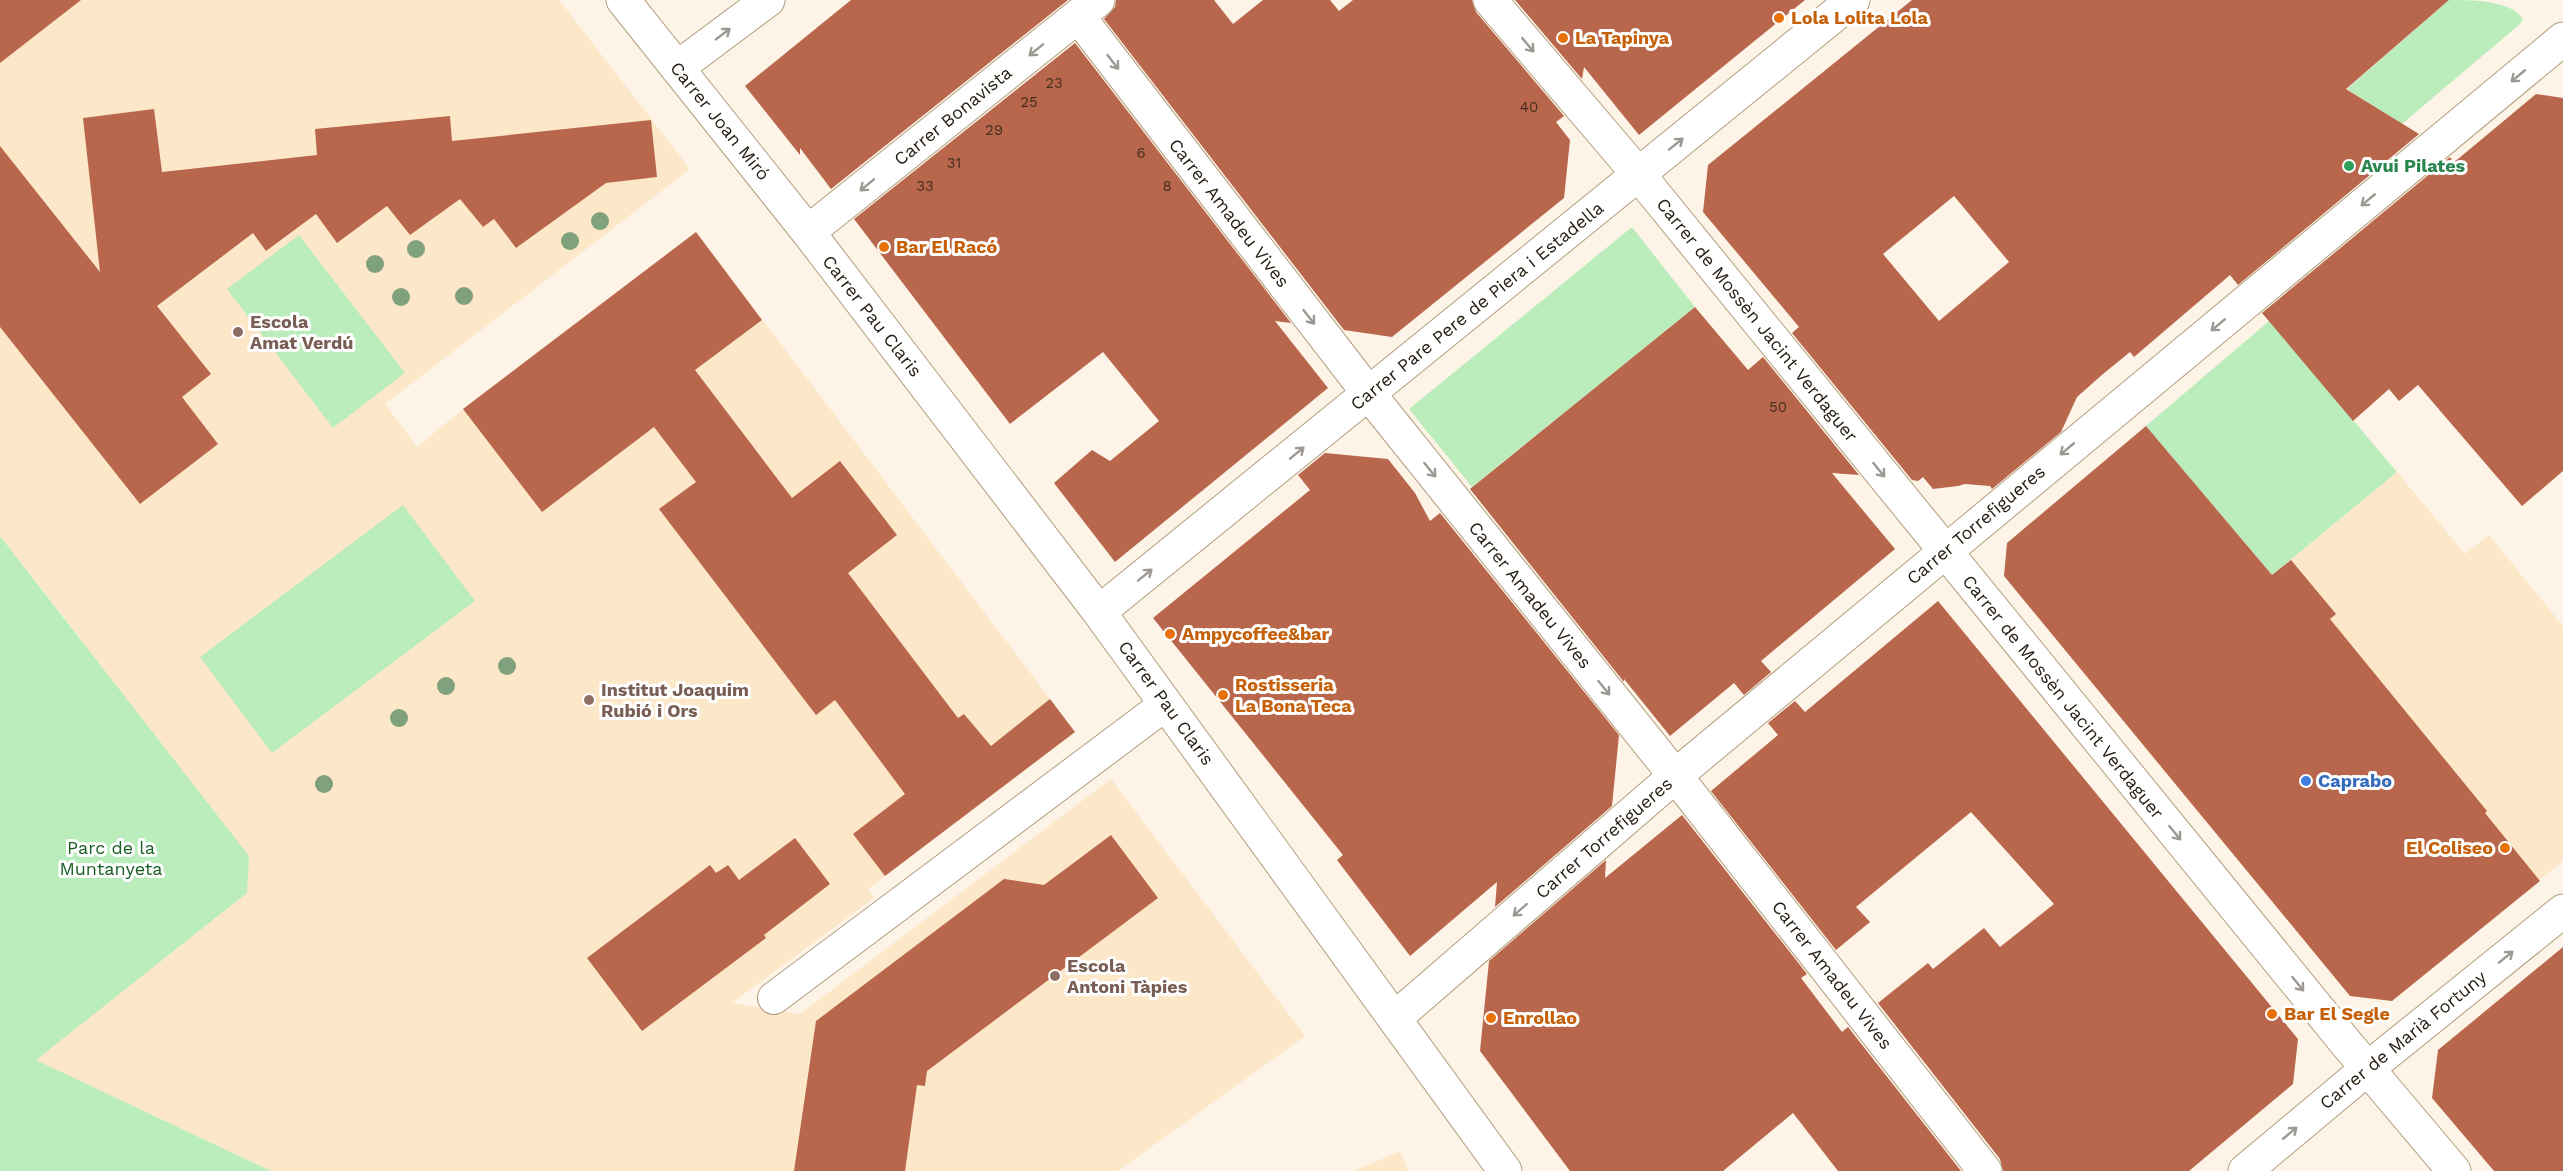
<svg xmlns="http://www.w3.org/2000/svg" width="2563" height="1171" font-family="'Work Sans',sans-serif">
	<style>
		.built { fill: #fce7c8 }
		.green { fill: #bbedbc }
		.building { fill: #b8674d; fill-rule: evenodd }
		.lines { fill: none; stroke-linecap: round; stroke-linejoin: round }
		.pedestrian-casing { stroke: #b29d7f; stroke-width: 34 }
		.minor-casing { stroke: #b29d7f; stroke-width: 35 }
		.pedestrian { stroke: #fff; stroke-width: 32 }
		.minor { stroke: #fff; stroke-width: 33 }
		.tree { fill: #7fa17b }
		.oneway { stroke: #9c9993 }
		.food-dot { fill: #e8710a; stroke: #fff; stroke-width: 2 }
		.leisure-dot { fill: #2e9e5b; stroke: #fff; stroke-width: 2 }
		.education-dot { fill: #8d6e63; stroke: #fff; stroke-width: 2 }
		.shop-dot { fill: #3f7fe0; stroke: #fff; stroke-width: 2 }
		.labels { text-anchor: middle; stroke-width: 6; stroke-linejoin: round; paint-order: stroke }
		.number-label { font-size: 15px; fill: #492f1f }
		.food-label { font-size: 18px; font-weight: bold; fill: #c56008; stroke: #fff; text-anchor: start }
		.street-label { font-size: 18px; fill: #241c10; stroke: #fff }
		.leisure-label { font-size: 18px; font-weight: bold; fill: #27864d; stroke: #fff; text-anchor: start }
		.education-label { font-size: 18px; font-weight: bold; fill: #785e54; stroke: #fff; text-anchor: start }
		.shop-label { font-size: 18px; font-weight: bold; fill: #366cbe; stroke: #fff; text-anchor: start }
		.park-label { font-size: 18px; fill: #185d22; stroke: #fff }
	</style>
	<rect width="100%" height="100%" fill="#fdf4e7"/>
	<!-- built -->
	<path class="built" d="M0,0H559L690,169L385,404L417,447L463,409L696,232L1075,732L868,889L874,898L732,1003L800,1014L1111,779L1305,1036L1118,1171H271L35,1060L247,893L78,635L0,536Z
		M2397,472L2465,554L2489,535L2563,626V861L2392,1001L2350,996L2138,739L2188,696L2272,575Z
		M1400,1152L1408,1171H1354L1391,1155Z"/>
	<!-- green -->
	<path class="green" d="M2449,0C2472,0 2511,0 2523,19L2520,24L2402,124L2347,89Z
		M1632,227L1695,307L1472,487L1409,409Z
		M299,235L405,373L333,428L227,289Z
		M2269,321L2397,472L2272,575L2146,426Z
		M403,505L475,601L272,753L200,657Z
		M0,536L249,856L247,893L36,1060L271,1171H0Z"/>
	<!-- building -->
	<path class="building" d="M0,0H81L0,63Z
		M851,0H1068L831,189L800,148V155L745,86Z
		M1116,0H1214L1233,24L1263,0H1330L1339,11L1353,0H1472L1476,12L1564,116L1556,122L1570,140L1564,198L1392,337L1344,330L1104,19L1115,7Z
		M1515,0H1805L1639,135L1584,67L1582,79Z
		M1912,0H2449L2346,89L2419,134L2238,285L2230,275L2134,357L2130,352L2103,374L2077,397L2061,432L1992,489L1990,486L1965,484L1958,486L1933,489L1923,477L1918,481L1912,480L1792,333L1799,327L1703,212L1708,165ZM1954,196L2009,262L1939,321L1883,254Z
		M1075,43L1291,323L1275,321L1328,388L1115,562L1054,483L1092,450L1110,461L1159,421L1103,352L1010,424L854,219Z
		M2536,94L2563,98V471L2522,506L2418,385L2399,401L2389,389L2353,421L2262,313L2450,157L2453,162L2458,159Z
		M154,109L162,172L317,155L315,129L450,116L452,141L651,120L657,177L606,183L516,248L494,219L483,227L460,199L410,235L387,206L337,243L316,214L266,251L253,233L157,306L211,374L182,397L218,444L140,504L0,327V146L100,272L83,118Z
		M696,232L762,320L695,370L792,498L840,461L897,535L848,573L958,718L964,714L991,746L1050,699L1075,732L885,876L853,834L905,794L835,700L816,715L659,509L696,482L654,427L542,512L463,409Z
		M1695,307L1748,370L1763,357L1859,475L1832,473L1895,549L1761,661L1771,672L1744,695L1734,683L1670,736L1624,679V682L1470,489Z
		M2146,426L2272,575L2291,560L2336,614L2330,619L2487,811L2485,813L2540,881L2392,1001L2350,996L2004,576L2007,543Z
		M1325,453L1388,459L1415,493L1430,521L1440,513L1619,735L1612,806L1495,907L1497,882L1410,956L1337,860L1343,855L1153,618L1310,490L1298,475Z
		M1938,601L2298,1039L2293,1084L2189,1171H2003L2000,1159L1878,1003L1928,963L1933,969L1984,928L2000,947L2054,904L1971,812L1856,907L1870,922L1836,950L1711,791L1778,735L1768,723L1795,701L1805,712Z
		M1682,815L1807,974L1801,978L1842,1032L1848,1027L1961,1171H1838L1793,1113L1723,1171H1570L1480,1051L1489,961L1606,860L1605,878Z
		M1111,835L1158,898L927,1071L925,1086L917,1085L905,1171H794L816,1021L1004,879L1044,885Z
		M795,838L830,884L764,935L766,938L642,1031L587,958L710,865L716,873L728,865L739,880Z
		M2563,947V1171H2494L2432,1098L2438,1050Z"/>
	<g class="lines">
		<!-- pedestrian casing -->
		<g class="pedestrian-casing">
			<path id="pedestrian" d="M774,998L1166,704"/>
		</g>
		<!-- minor casing -->
		<g class="minor-casing">
			<path id="minor" d="M623,0L808,232L1099,612L1505,1171
				M1490,0L1639,175L2346,1043L2454,1171
				M1078,16L1369,394L1693,798L1985,1171
				M677,68L768,0
				M808,232L1098,0
				M1099,612L1853,0
				M1395,1018L1675,776L2563,39
				M2245,1171L2367,1069L2563,911"/>
		</g>
		<!-- pedestrian -->
		<use href="#pedestrian" class="pedestrian"/>
		<!-- minor -->
		<use href="#minor" class="minor"/>
	</g>
	<!-- trees -->
	<g class="tree">
		<circle cx="600" cy="221" r="9"/>
		<circle cx="570" cy="241" r="9"/>
		<circle cx="416" cy="249" r="9"/>
		<circle cx="375" cy="264" r="9"/>
		<circle cx="464" cy="296" r="9"/>
		<circle cx="401" cy="297" r="9"/>
		<circle cx="507" cy="666" r="9"/>
		<circle cx="446" cy="686" r="9"/>
		<circle cx="399" cy="718" r="9"/>
		<circle cx="324" cy="784" r="9"/>
	</g>
	<!-- one-way arrows -->
	<defs><path id="oneway-shaft" d="M-6 0H5M1.5-3L5.5 0L1.5 3" fill="none" stroke-width="1.6" stroke-linecap="round" stroke-linejoin="round" transform="scale(1.5)"/></defs>
	<g class="oneway">
		<use href="#oneway-shaft" transform="translate(723 34) rotate(-37)"/>
		<use href="#oneway-shaft" transform="translate(1528 45) rotate(50)"/>
		<use href="#oneway-shaft" transform="translate(1036 50) rotate(141)"/>
		<use href="#oneway-shaft" transform="translate(1113 62) rotate(52)"/>
		<use href="#oneway-shaft" transform="translate(2518 76) rotate(140)"/>
		<use href="#oneway-shaft" transform="translate(1676 144) rotate(-39)"/>
		<use href="#oneway-shaft" transform="translate(867 185) rotate(141)"/>
		<use href="#oneway-shaft" transform="translate(2368 200) rotate(140)"/>
		<use href="#oneway-shaft" transform="translate(1309 317) rotate(52)"/>
		<use href="#oneway-shaft" transform="translate(2218 325) rotate(140)"/>
		<use href="#oneway-shaft" transform="translate(2067 449) rotate(140)"/>
		<use href="#oneway-shaft" transform="translate(1297 453) rotate(-39)"/>
		<use href="#oneway-shaft" transform="translate(1430 470) rotate(51)"/>
		<use href="#oneway-shaft" transform="translate(1879 470) rotate(51)"/>
		<use href="#oneway-shaft" transform="translate(1145 575) rotate(-39)"/>
		<use href="#oneway-shaft" transform="translate(1604 688) rotate(51)"/>
		<use href="#oneway-shaft" transform="translate(2175 833) rotate(51)"/>
		<use href="#oneway-shaft" transform="translate(1520 910) rotate(139)"/>
		<use href="#oneway-shaft" transform="translate(2506 957) rotate(-39)"/>
		<use href="#oneway-shaft" transform="translate(2298 984) rotate(51)"/>
		<use href="#oneway-shaft" transform="translate(2290 1133) rotate(-40)"/>
	</g>
	<!-- markers -->
	<g class="food-dot">
		<circle cx="1779" cy="18" r="6"/>
		<circle cx="1563" cy="38" r="6"/>
		<circle cx="884" cy="247" r="6"/>
		<circle cx="1170" cy="634" r="6"/>
		<circle cx="1223" cy="695" r="6"/>
		<circle cx="2505" cy="848" r="6"/>
		<circle cx="2272" cy="1014" r="6"/>
		<circle cx="1491" cy="1018" r="6"/>
	</g>
	<circle class="leisure-dot" cx="2349" cy="166" r="6"/>
	<g class="education-dot">
		<circle cx="238" cy="332" r="6"/>
		<circle cx="589" cy="700" r="6"/>
		<circle cx="1055" cy="976" r="6"/>
	</g>
	<circle class="shop-dot" cx="2306" cy="781" r="6"/>
	<g class="labels">
		<!-- number labels -->
		<g class="number-label">
			<text x="1054" y="88">23</text>
			<text x="1029" y="107">25</text>
			<text x="1529" y="112">40</text>
			<text x="994" y="135">29</text>
			<text x="1141" y="158">6</text>
			<text x="954" y="168">31</text>
			<text x="925" y="191">33</text>
			<text x="1167" y="191">8</text>
			<text x="1778" y="412">50</text>
		</g>
		<!-- food labels -->
		<g class="food-label">
			<text x="1791" y="24">Lola Lolita Lola</text>
			<text x="1575" y="44">La Tapinya</text>
			<text x="896" y="253">Bar El Racó</text>
			<text x="1182" y="640">Ampycoffee&amp;bar</text>
			<text x="1235" y="691">Rostisseria<tspan x="1235" dy="21">La Bona Teca</tspan></text>
			<text x="2493" y="854" text-anchor="end">El Coliseo</text>
			<text x="2284" y="1020">Bar El Segle</text>
			<text x="1503" y="1024">Enrollao</text>
		</g>
		<!-- street labels -->
		<g class="street-label">
			<text transform="translate(953 116) rotate(-39)" y="6">Carrer Bonavista</text>
			<text transform="translate(720 121) rotate(51)" y="6">Carrer Joan Miró</text>
			<text transform="translate(1229 213) rotate(52)" y="6">Carrer Amadeu Vives</text>
			<text transform="translate(1477 306) rotate(-39)" y="6">Carrer Pare Pere de Piera i Estadella</text>
			<text transform="translate(872 316) rotate(52)" y="6">Carrer Pau Claris</text>
			<text transform="translate(1757 320) rotate(51)" y="6">Carrer de Mossèn Jacint Verdaguer</text>
			<text transform="translate(1976 525) rotate(-40)" y="6">Carrer Torrefigueres</text>
			<text transform="translate(1530 595) rotate(51)" y="6">Carrer Amadeu Vives</text>
			<text transform="translate(2063 697) rotate(51)" y="6">Carrer de Mossèn Jacint Verdaguer</text>
			<text transform="translate(1166 703) rotate(54)" y="6">Carrer Pau Claris</text>
			<text transform="translate(1604 838) rotate(-41)" y="6">Carrer Torrefigueres</text>
			<text transform="translate(1832 975) rotate(52)" y="6">Carrer Amadeu Vives</text>
			<text transform="translate(2403 1040) rotate(-39)" y="6">Carrer de Marià Fortuny</text>
		</g>
		<!-- leisure labels -->
		<g class="leisure-label">
			<text x="2361" y="172">Avui Pilates</text>
		</g>
		<!-- education labels -->
		<g class="education-label">
			<text x="250" y="328">Escola<tspan x="250" dy="21">Amat Verdú</tspan></text>
			<text x="601" y="696">Institut Joaquim<tspan x="601" dy="21">Rubió i Ors</tspan></text>
			<text x="1067" y="972">Escola<tspan x="1067" dy="21">Antoni Tàpies</tspan></text>
		</g>
		<!-- shop labels -->
		<g class="shop-label">
			<text x="2318" y="787">Caprabo</text>
		</g>
		<!-- park labels -->
		<g class="park-label">
			<text x="111" y="854">Parc de la<tspan x="111" dy="21">Muntanyeta</tspan></text>
		</g>
	</g>
</svg>
